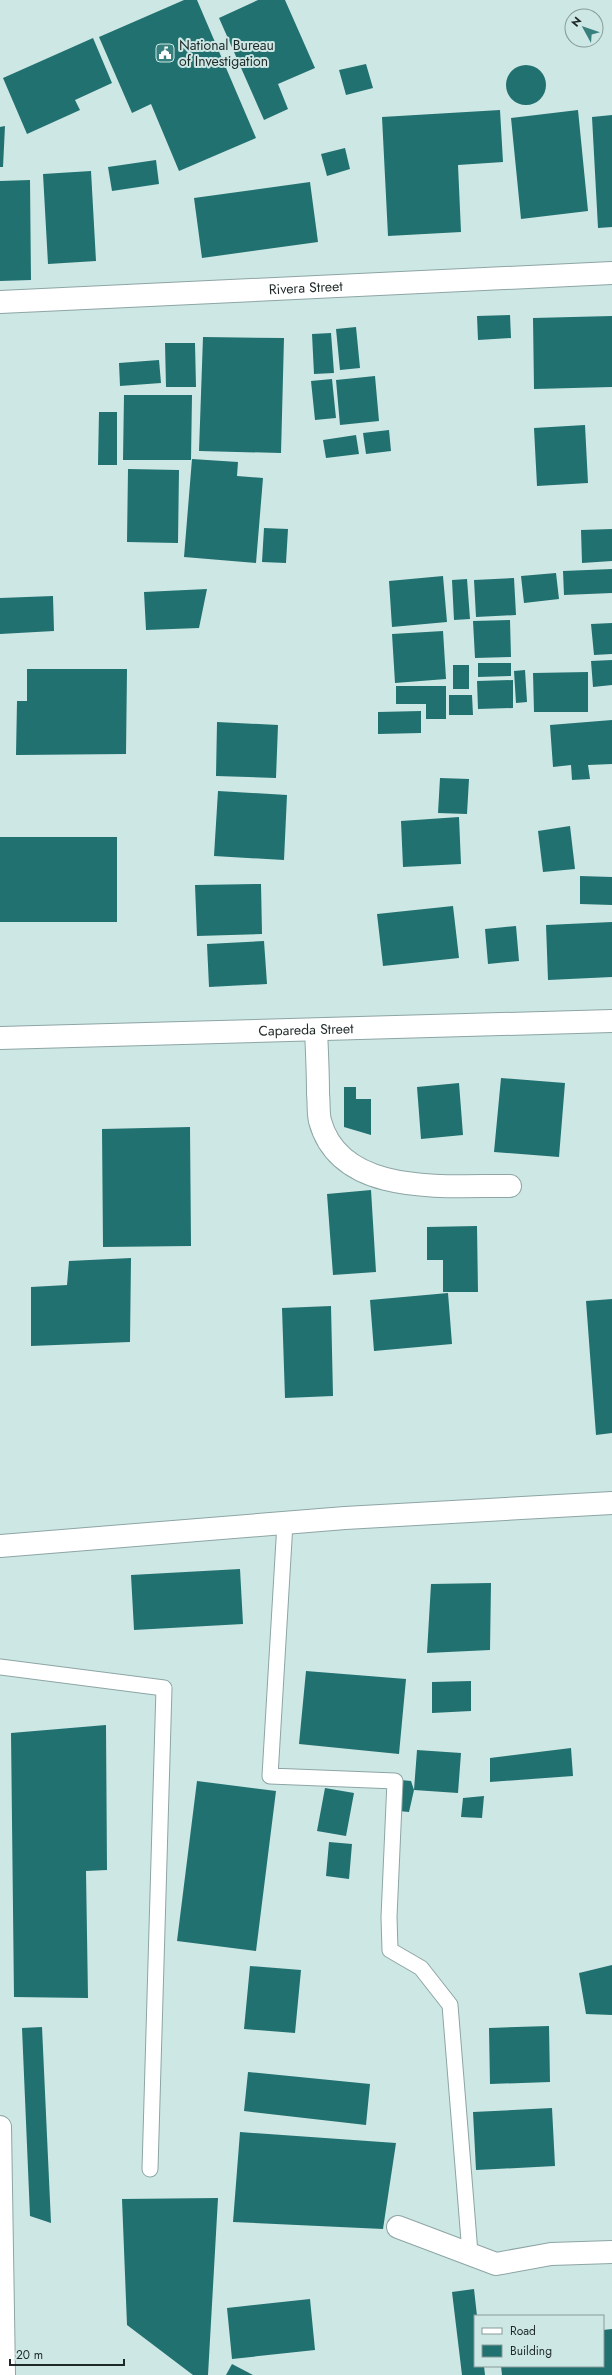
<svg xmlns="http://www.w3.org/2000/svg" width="612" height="2375" font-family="Jost,sans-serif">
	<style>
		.building { fill: #217170 }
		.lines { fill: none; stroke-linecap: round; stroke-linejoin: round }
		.lane-casing { stroke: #8da5a4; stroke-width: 17 }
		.street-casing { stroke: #8da5a4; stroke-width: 24 }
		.lane { stroke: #fff; stroke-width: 15 }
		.street { stroke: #fff; stroke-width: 22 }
		.labels { text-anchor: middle; stroke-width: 4; stroke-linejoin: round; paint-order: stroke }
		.poi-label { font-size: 14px; fill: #1e2827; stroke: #cde7e5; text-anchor: start }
		.street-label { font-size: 14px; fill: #1e2827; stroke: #cde7e5 }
	</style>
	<rect width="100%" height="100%" fill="#cde7e5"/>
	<!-- building -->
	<path class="building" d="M184,0H197L256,138L179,171L151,104L132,113L99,37Z
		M258,0H285L315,68L278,84L288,109L264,120L219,18Z
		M93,38L112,83L75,100L80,110L27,134L3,78Z
		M366,64L373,88L346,95L339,70Z
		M506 85a20 20 0 1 1 40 0a20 20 0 1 1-40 0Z
		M500,110L503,162L458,165L461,232L388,236L382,117Z
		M578,110L588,211L521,219L511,118Z
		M612,115V227L598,228L592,117Z
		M5,126L3,167H0V127Z
		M345,148L350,169L327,176L321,154Z
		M156,160L159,184L112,191L108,167Z
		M91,171L96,261L48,264L43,174Z
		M30,180L31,280L0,281V181Z
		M310,182L318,242L202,258L194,198Z
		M510,315L511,338L478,340L477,316Z
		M612,316V387L534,389L533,318Z
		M356,327L360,368L340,370L336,329Z
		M331,333L334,373L314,374L312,334Z
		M203,337L284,338L281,453L199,451Z
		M165,343H195L196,387H166Z
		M159,360L161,383L120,386L119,363Z
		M375,376L379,421L340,425L336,380Z
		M332,379L336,418L315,420L311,381Z
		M124,395H192L191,460H123Z
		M99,412H117V465H98Z
		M585,425L588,483L537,486L534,428Z
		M389,430L391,451L366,454L363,433Z
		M356,435L359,454L326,458L323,440Z
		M192,459L238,462L237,476L263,478L256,563L184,557Z
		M128,469L179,470L178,543L127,542Z
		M264,528L288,529L286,563L262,562Z
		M612,529V561L582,563L581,530Z
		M612,569V593L564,595L563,571Z
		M556,573L559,599L524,603L521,576Z
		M443,576L447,622L392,627L389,581Z
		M514,578L516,615L476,617L474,580Z
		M467,579L470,619L454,620L452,580Z
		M207,589L199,628L146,630L144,592Z
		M53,596L54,631L0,634V598Z
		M510,620L511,657L475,658L473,621Z
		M612,623V654L594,655L591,624Z
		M443,631L446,679L395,683L392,634Z
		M612,660V685L593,687L591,661Z
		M478,663H511V676L478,677Z
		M453,665H469V689H453Z
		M27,669H127L126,754L16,755L17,701H27Z
		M525,670L527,702L516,703L514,671Z
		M588,672V712H534L533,673Z
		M513,680V708L478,709L477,681Z
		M396,686H446V719H426V704H396Z
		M449,695H472L473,715H449Z
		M421,711V733L378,734V712Z
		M612,720V764L588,765L590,779L572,780L571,765L553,767L550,725Z
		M217,722L278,725L276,778L216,776Z
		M440,778L469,779L467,814L438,813Z
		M218,791L287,795L284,860L214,856Z
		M459,817L461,864L403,867L401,821Z
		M570,826L575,869L543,872L538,831Z
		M0,837H117V922H0Z
		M580,876L612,877V905L580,904Z
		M261,884L262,934L197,936L195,885Z
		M453,906L459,958L383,966L377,914Z
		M612,922V977L548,980L546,925Z
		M516,926L519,961L488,964L485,929Z
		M264,941L267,984L209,987L207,944Z
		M501,1078L565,1083L559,1157L494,1152Z
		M459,1083L463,1135L421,1139L417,1087Z
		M344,1087H356V1099H371V1135L344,1127Z
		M190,1127L191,1246L103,1247L102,1129Z
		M371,1190L376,1272L333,1275L327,1194Z
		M477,1226L478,1292H443V1260H427V1227Z
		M131,1258L130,1342L31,1346V1287L67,1285L69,1261Z
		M448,1293L452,1344L374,1351L370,1300Z
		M612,1299V1433L596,1435L586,1301Z
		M331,1306L333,1396L285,1398L282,1308Z
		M240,1569L243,1624L134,1630L131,1575Z
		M491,1583L490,1650L427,1653L431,1584Z
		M306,1671L406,1679L399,1754L299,1744Z
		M471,1681V1711L432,1713V1682Z
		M106,1725L107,1870L86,1871L88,1998L14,1997L11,1733Z
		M571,1748L573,1776L490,1782V1758Z
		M417,1750L461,1753L458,1793L414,1790Z
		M391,1779L411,1781L414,1790L409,1812L388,1810Z
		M197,1781L276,1791L256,1951L177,1941Z
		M325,1788L354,1793L346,1836L317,1831Z
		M484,1796L482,1818L461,1817L463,1798Z
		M329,1842L352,1844L349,1879L326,1876Z
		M612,1965V2015L586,2014L579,1973Z
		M250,1966L301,1970L295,2033L244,2029Z
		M549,2026L550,2082L490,2084L489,2028Z
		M42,2027L51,2223L30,2216L22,2028Z
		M248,2072L370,2084L366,2125L244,2111Z
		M552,2108L555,2166L476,2170L473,2112Z
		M240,2132L396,2143L383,2229L233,2222Z
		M218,2198L208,2375H193L127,2325L122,2199Z
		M474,2289L477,2316H475V2366H484L485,2375H462L452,2292Z
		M310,2299L315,2350L232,2359L227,2308Z
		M612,2329V2375H502L501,2366H603V2330Z
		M232,2364L253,2375H226Z"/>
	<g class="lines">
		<!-- lane casing -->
		<g class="lane-casing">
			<path id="lane" d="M285,1523L270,1776L395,1781L389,1917L390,1950L421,1968L450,2005L470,2253
				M0,1667L164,1688L150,2169"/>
		</g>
		<!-- street casing -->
		<g class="street-casing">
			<g id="street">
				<path id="s1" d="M0,302L612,273"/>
				<path d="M316,1030C317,1051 318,1072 318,1094C319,1102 318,1113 320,1121C341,1198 448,1185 510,1186"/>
				<path id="s2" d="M0,1038L612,1021"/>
				<path d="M0,1546L345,1518L612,1503"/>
				<path d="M0,2127L4,2375"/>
				<path d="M398,2227L496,2264L551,2254L612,2252"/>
			</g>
		</g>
		<!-- lane -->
		<use href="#lane" class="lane"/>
		<!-- street -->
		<use href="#street" class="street"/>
	</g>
	<!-- icons -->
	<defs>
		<g id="civic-square" transform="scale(1)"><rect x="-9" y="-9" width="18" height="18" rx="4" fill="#37807e" stroke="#cde7e5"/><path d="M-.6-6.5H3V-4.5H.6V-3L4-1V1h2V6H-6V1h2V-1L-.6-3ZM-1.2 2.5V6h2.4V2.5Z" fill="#fff"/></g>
	</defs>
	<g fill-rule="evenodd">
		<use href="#civic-square" x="165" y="53"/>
	</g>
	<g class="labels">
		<!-- poi labels -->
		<g class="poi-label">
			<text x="179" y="50">National Bureau<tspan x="179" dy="16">of Investigation</tspan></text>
		</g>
		<!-- street labels -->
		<g class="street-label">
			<text dy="5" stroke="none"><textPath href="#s1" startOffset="306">Rivera Street</textPath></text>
			<text dy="5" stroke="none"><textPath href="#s2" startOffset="306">Capareda Street</textPath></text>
		</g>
	</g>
	<!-- legend -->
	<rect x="474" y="2315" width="130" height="52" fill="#cde7e5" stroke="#879b99"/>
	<rect x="482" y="2328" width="20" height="6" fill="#ffffff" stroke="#879b99"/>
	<text x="510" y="2335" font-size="12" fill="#1e2827">Road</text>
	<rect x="482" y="2345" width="20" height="12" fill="#217170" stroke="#879b99"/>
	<text x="510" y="2355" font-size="12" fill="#1e2827">Building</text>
	<!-- north arrow -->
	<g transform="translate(584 28) rotate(310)"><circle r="19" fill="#cde7e5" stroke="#879b99"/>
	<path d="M0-3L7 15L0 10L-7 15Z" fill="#37807e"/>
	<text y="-6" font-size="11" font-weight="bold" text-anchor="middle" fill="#1e2827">N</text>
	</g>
	<!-- scale -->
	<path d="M10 2359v6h114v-6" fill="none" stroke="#1e2827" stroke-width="2"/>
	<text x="16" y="2359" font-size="12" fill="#1e2827" stroke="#cde7e5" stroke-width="3" paint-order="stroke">20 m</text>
</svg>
